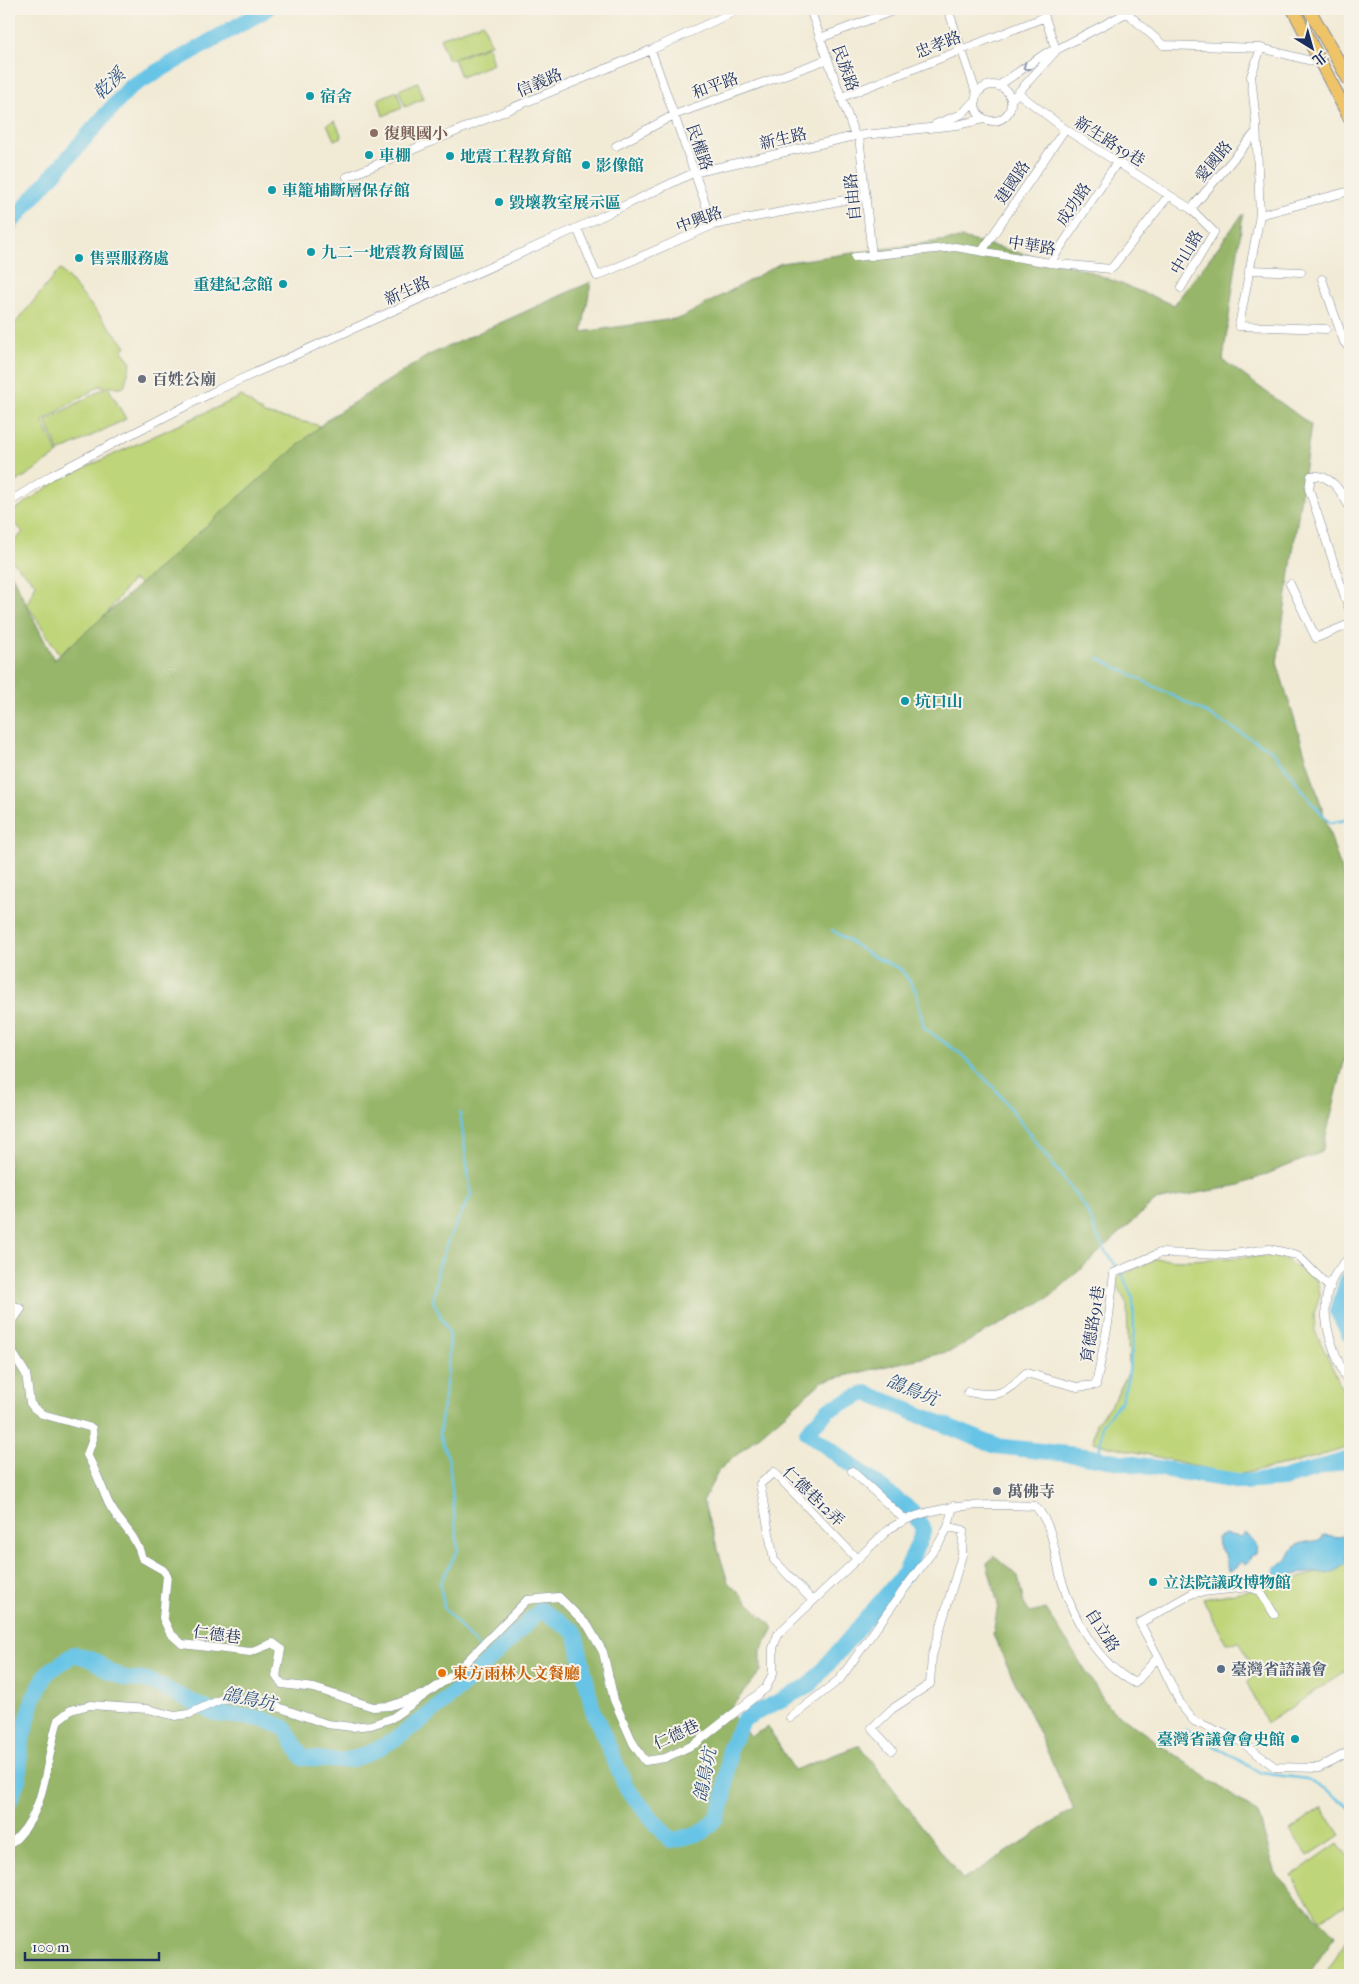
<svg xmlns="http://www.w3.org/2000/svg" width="1359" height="1984" font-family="'IM FELL French Canon','Noto Serif TC',serif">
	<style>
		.green { fill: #bfd579; stroke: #6d826c }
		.forest { fill: #97b669; stroke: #597264 }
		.water { fill: #68c4e6; stroke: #427aa2 }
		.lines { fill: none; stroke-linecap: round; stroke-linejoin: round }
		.stream { stroke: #68c4e6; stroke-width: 2.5 }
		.river { stroke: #68c4e6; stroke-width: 16 }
		.street-casing { stroke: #868c9a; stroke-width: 9 }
		.primary-casing { stroke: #868c9a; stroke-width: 14 }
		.street { stroke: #fff; stroke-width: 8 }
		.primary { stroke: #efc469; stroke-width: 12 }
		.oneway { stroke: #8d97ae }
		.culture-dot { fill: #0f9aa8; stroke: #f7f3e8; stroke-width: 2 }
		.education-dot { fill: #8d6e63; stroke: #f7f3e8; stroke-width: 2 }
		.worship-dot { fill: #6b7280; stroke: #f7f3e8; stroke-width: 2 }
		.service-dot { fill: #5c6f8a; stroke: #f7f3e8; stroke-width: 2 }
		.food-dot { fill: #e8710a; stroke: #f7f3e8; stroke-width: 2 }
		.labels { text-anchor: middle; stroke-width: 4; stroke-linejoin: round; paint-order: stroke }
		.street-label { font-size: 16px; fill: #1b2f5e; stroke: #f7f3e8 }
		.culture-label { font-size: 16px; font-weight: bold; fill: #0d838f; stroke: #f7f3e8; text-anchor: start }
		.education-label { font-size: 16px; font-weight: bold; fill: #785e54; stroke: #f7f3e8; text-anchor: start }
		.worship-label { font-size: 16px; font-weight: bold; fill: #5b616d; stroke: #f7f3e8; text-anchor: start }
		.service-label { font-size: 16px; font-weight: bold; fill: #4e5e75; stroke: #f7f3e8; text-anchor: start }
		.food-label { font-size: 16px; font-weight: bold; fill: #c56008; stroke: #f7f3e8; text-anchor: start }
		.water-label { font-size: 18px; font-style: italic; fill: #2e5480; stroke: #f7f3e8 }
	</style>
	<rect width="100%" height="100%" fill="#f7f3e8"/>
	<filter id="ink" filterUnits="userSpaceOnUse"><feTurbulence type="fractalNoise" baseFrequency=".02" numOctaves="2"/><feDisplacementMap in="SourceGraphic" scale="10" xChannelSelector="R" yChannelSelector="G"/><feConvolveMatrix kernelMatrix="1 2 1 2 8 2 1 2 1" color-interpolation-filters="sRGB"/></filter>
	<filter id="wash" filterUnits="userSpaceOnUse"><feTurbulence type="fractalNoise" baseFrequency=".0096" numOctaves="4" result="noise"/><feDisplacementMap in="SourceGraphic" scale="20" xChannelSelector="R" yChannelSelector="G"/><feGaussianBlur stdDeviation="1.12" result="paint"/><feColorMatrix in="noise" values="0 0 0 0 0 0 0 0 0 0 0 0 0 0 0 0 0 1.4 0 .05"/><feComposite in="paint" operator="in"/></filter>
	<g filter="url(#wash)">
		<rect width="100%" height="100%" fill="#f1ead5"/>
		<!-- green -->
		<path class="green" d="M483,23L491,44L448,60L440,38Z
			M488,46L493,64L461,77L454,59Z
			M418,82L423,99L405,107L399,90Z
			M397,91L402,108L383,116L378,99Z
			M335,121L342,137L334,140L327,124Z
			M60,269L126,346L122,351L131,362L124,387H108L126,419L59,452L46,421L106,387L99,386L43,421L58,454L9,487V331Z
			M242,396L264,414L314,424L372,443L179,601L132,580L98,625L59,654L27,604L36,584L9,558V547L23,532L9,518V514L60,479Z
			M1266,1256L1283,1258L1317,1281L1320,1294L1314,1313L1315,1331L1350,1405V1447L1291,1464L1235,1475L1093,1442L1096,1423L1115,1399L1129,1371L1127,1304L1114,1279L1156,1259L1187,1260Z
			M1350,1564V1668L1267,1723L1247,1683L1256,1674L1240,1642L1226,1643L1203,1599L1261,1588Z
			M1322,1808L1340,1835L1308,1856L1290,1830Z
			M1338,1843L1350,1861V1975H1325C1339,1949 1359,1937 1345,1904L1321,1920L1291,1876Z"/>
		<!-- forest -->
		<path class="forest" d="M1243,214L1223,360L1311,425L1277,663L1350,899V1038L1322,1152L1240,1185L1155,1201L1050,1297L951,1351L823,1381L719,1470L703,1501L728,1582L774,1628L761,1651V1671L728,1711L751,1736L768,1727L794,1770L860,1745L963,1880L1074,1809L993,1635L998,1604L987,1563L995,1556L1018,1576L1024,1604L1030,1613L1046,1609L1109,1708L1258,1814L1276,1874L1335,1936L1308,1975H9V569L54,660L329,418L429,355L591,282L582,332L681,318L781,263L962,238L1086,270L1174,305Z"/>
		<!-- water -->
		<path class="water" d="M1350,1531V1555L1345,1557L1347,1562C1336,1576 1324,1572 1309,1573C1300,1573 1290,1576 1280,1577L1274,1573L1275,1568C1294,1559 1286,1553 1296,1546C1305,1540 1314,1543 1323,1538V1535L1340,1537Z
			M1244,1533L1247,1534L1257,1546L1256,1553L1251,1555L1248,1563L1244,1565L1242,1561L1232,1570L1228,1571L1225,1554L1218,1546L1217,1538L1224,1534L1242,1537Z"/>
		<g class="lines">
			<!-- stream -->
			<path class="stream" d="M1098,658L1199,709L1273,751L1310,800L1330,823L1345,820L1350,813
				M832,930L870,955L901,969L916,991L924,1028L961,1054L997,1091L1085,1207L1102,1246L1122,1274L1133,1299L1134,1333L1128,1378L1121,1401L1102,1424L1099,1458
				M460,1113L471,1195L450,1236L439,1265L433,1301L450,1335L448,1369L439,1435L449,1460L458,1550L440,1583L444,1608L488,1659
				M1186,1729L1261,1773L1307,1779L1336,1796L1350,1808"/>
			<!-- river -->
			<path class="river" d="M9,225L130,87L267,9
				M1350,1276L1348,1278L1338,1312L1350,1335
				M9,1802L19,1777L20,1747L34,1697L47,1673L74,1654L93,1660L110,1672L127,1679L147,1680L217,1714L262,1719L285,1728L302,1757C318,1759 339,1763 355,1758C415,1741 494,1654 541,1610L575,1632L593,1711L627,1789L671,1841L703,1832L716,1818L724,1800L730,1747L744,1719L810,1685L905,1573L924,1530L912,1511L807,1432L829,1409L866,1393L996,1446L1085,1456L1242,1482L1283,1479L1350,1459"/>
		</g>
	</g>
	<g filter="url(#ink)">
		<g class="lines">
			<!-- street casing -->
			<g class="street-casing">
				<path id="street" d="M810,9L855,136
					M948,9L977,95
					M1042,9L1056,50
					M1127,13L1163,45L1261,48L1323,64
					M820,38L898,9
					M1261,48L1251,76L1256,122L1260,215L1239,326L1326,329
					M651,50L713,225
					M975 103a18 18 0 1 1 36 0a18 18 0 1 1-36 0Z
					M998,86L1046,53L1056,50L1134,9
					M1018,93L1065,129L1191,209L1214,232L1181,288
					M842,97L1045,17
					M1014,97L1055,52
					M936,124L962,114L975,100
					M859,136L872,256
					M616,146L674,115L828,59
					M347,177L651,50L740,9
					M1191,209L1256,132
					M1260,215L1350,191
					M577,228L597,276L713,225L866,196
					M982,251L1065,129
					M855,257L955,247L1050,263L1111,269L1169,195
					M1050,263L1118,161
					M1249,270L1301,272
					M1322,279L1344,342L1350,349
					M9,502L52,475L217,390L577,228L693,173L855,136L957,125L984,119
					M1350,508C1341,492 1332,474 1311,476L1309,489L1350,612
					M1290,584L1316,638L1350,624
					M1350,1257C1306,1296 1331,1345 1350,1388
					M9,1303L21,1309L9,1326
					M9,1347L26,1374L30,1403L34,1408L42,1414L92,1428L93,1439L87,1455C96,1470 101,1486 108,1502C118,1523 135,1532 142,1558L163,1570L167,1575L163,1618L170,1633L182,1644L250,1652L273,1643L281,1649L276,1676L282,1684L314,1688L373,1707L390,1706L421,1695
					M968,1392C1000,1397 1003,1395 1026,1373L1077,1387L1096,1385L1108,1324L1114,1273L1160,1253L1226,1255L1269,1249L1297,1255L1330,1288
					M852,1471L904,1519
					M812,1600L774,1560L760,1484L774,1472L857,1559
					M1158,1657L1181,1705L1194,1721L1240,1741L1275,1767L1319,1768L1350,1751
					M790,1718L840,1679L902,1592L939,1543L948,1527
					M892,1750L872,1728L892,1709L930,1684L932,1656L962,1555L963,1530L948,1527L953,1506
					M9,1845C48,1815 44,1763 58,1720L71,1710L90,1705L148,1709L175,1716L189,1714L222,1699L234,1698L272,1705L327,1724L352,1727L371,1725L392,1718L453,1675L527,1600L559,1597L588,1626L603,1652L614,1700L633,1743L645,1761L665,1758L695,1744L766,1688L773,1673V1648L778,1634L889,1529C931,1502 986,1504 1035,1506C1054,1526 1054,1553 1061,1578C1073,1619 1097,1663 1135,1683L1158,1657L1140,1623L1193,1593L1249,1587L1260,1591L1274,1614"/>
			</g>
			<!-- primary casing -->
			<g class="primary-casing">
				<path id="primary" d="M1293,9L1350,119
					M1309,9L1350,82"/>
			</g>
			<!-- street -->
			<use href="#street" class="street"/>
			<!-- primary -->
			<use href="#primary" class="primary"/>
		</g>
		<!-- one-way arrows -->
		<defs><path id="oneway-chevron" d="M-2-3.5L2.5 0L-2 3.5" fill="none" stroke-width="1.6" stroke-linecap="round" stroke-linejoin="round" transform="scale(1.25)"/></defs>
		<use class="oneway" href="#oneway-chevron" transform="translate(1026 67) rotate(144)"/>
	</g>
	<!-- markers -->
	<g class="culture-dot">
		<circle cx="310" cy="96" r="5"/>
		<circle cx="369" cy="155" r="5"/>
		<circle cx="450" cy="156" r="5"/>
		<circle cx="586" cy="165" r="5"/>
		<circle cx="272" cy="190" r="5"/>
		<circle cx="499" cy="202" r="5"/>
		<circle cx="311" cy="252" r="5"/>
		<circle cx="79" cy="258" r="5"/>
		<circle cx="283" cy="284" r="5"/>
		<circle cx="905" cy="701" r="5"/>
		<circle cx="1153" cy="1582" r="5"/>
		<circle cx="1295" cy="1739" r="5"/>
	</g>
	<circle class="education-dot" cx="374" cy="133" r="5"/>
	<g class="worship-dot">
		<circle cx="142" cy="379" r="5"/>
		<circle cx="997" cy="1491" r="5"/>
	</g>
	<circle class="service-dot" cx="1221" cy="1669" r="5"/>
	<circle class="food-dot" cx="442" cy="1673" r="5"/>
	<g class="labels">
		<!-- street labels -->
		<g class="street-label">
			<text transform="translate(938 44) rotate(-21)" y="6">忠孝路</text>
			<text transform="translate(846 68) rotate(70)" y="6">民族路</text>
			<text transform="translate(539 82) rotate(-23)" y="6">信義路</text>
			<text transform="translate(715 85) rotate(-20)" y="6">和平路</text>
			<text transform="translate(783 138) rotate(-13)" y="6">新生路</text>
			<text transform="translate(1110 141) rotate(32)" y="6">新生路59巷</text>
			<text transform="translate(700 147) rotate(71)" y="6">民權路</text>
			<text transform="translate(1213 161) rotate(-50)" y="6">愛國路</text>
			<text transform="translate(1012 182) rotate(-56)" y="6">建國路</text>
			<text transform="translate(852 197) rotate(-96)" y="6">自由路</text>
			<text transform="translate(1073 204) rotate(-56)" y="6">成功路</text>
			<text transform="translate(699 219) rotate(-20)" y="6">中興路</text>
			<text transform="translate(1032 245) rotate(9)" y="6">中華路</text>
			<text transform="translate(1186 252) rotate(-60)" y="6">中山路</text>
			<text transform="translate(407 290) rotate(-24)" y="6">新生路</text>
			<text transform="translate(1092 1324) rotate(-81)" y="6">育德路91巷</text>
			<text transform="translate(814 1496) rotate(44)" y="6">仁德巷12弄</text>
			<text transform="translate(1103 1630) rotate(57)" y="6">自立路</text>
			<text transform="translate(217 1634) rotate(7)" y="6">仁德巷</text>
			<text transform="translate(676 1734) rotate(-25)" y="6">仁德巷</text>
		</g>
		<!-- culture labels -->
		<g class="culture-label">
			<text x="320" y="102">宿舍</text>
			<text x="379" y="161">車棚</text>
			<text x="460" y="162">地震工程教育館</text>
			<text x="596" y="171">影像館</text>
			<text x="282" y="196">車籠埔斷層保存館</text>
			<text x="509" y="208">毀壞教室展示區</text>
			<text x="321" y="258">九二一地震教育園區</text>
			<text x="89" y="264">售票服務處</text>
			<text x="273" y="290" text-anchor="end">重建紀念館</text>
			<text x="915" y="707">坑口山</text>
			<text x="1163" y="1588">立法院議政博物館</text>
			<text x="1285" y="1745" text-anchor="end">臺灣省議會會史館</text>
		</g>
		<!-- education labels -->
		<g class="education-label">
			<text x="384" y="139">復興國小</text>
		</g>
		<!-- worship labels -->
		<g class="worship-label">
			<text x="152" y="385">百姓公廟</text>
			<text x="1007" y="1497">萬佛寺</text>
		</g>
		<!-- service labels -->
		<g class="service-label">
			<text x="1231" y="1675">臺灣省諮議會</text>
		</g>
		<!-- food labels -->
		<g class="food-label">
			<text x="452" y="1679">東方雨林人文餐廳</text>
		</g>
		<!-- water labels -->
		<g class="water-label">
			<text transform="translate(109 84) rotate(-44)" y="6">乾溪</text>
			<text transform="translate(912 1390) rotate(22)" y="6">鴿鳥坑</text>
			<text transform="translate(249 1699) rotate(12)" y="6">鴿鳥坑</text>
			<text transform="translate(705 1775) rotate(-79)" y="6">鴿鳥坑</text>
		</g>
	</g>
	<!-- margin -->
	<rect width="1359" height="1984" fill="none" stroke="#f7f3e8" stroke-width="30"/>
	<!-- north arrow -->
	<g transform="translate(1312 48) rotate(143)" stroke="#f7f3e8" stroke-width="4" paint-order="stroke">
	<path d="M0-4L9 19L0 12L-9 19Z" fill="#1b2f5e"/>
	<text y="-8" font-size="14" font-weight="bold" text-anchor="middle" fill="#1b2f5e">北</text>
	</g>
	<!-- scale -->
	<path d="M25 1952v8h134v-8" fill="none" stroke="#1b2f5e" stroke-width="2.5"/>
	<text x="32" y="1952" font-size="15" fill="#1b2f5e" stroke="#f7f3e8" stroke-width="4" paint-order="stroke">100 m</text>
</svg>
